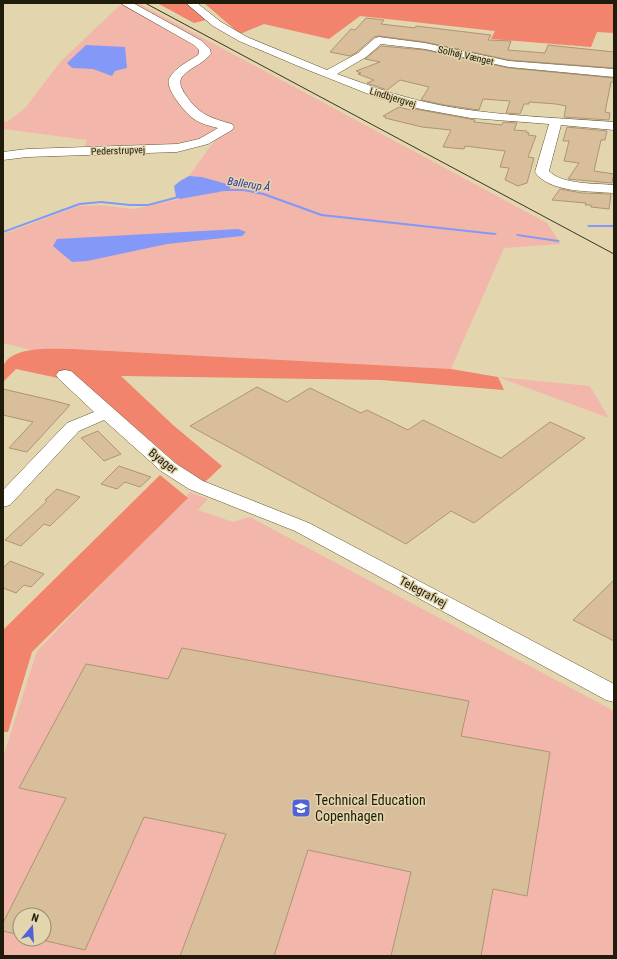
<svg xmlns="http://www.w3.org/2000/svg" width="617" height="959" font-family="'Roboto Condensed',sans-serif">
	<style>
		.green { fill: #f2b7aa; fill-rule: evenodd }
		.forest { fill: #f2836d }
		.water { fill: #8499f7 }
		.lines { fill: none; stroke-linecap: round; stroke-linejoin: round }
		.stream { fill: #8499f7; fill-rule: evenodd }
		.building { fill: #d9be9c; stroke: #ae9474 }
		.street-casing { stroke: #5f5430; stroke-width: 1 }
		.street { fill: #fff; fill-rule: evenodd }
		.tram { stroke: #3a3522; stroke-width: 1 }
		.labels { text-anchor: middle; stroke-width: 3; stroke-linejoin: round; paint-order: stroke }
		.far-street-label { font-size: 10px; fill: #201c0c; stroke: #e3d6ae }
		.far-water-label { font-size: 11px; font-style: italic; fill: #2e36a1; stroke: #e3d6ae }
		.street-label { font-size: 12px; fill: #201c0c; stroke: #e3d6ae }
		.near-poi-label { font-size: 14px; fill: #201c0c; stroke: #e3d6ae; text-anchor: start }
	</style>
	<rect width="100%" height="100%" fill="#e3d6ae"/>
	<!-- green -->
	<path class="green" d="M140,4L547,223L561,244L504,248L451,369L73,349L32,350L3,343V234L79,206L100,205L134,209L211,192H223L202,177L189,176L217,137L176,145L85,146L87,140L3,129V121L7,122L26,107L60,62L119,6Z
		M498,377L590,386L609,418Z
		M190,492L208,499L198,510L233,522L250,517L614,711V956H3V757L37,651ZM20,915H44V939H20Z"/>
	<!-- forest -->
	<path class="forest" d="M157,3H186L206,20L194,23Z
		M204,3H614V33L597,32L591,47L491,39L495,31L360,16L329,39L264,24L240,34Z
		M73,349L451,369L498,377L504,390L381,380L121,376L173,425L222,466L204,483L176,463L70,371L58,378L16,369L3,382C3,378 2,371 3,367C10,345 54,349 73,349Z
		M160,475L188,498L32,652L8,732H3V630Z"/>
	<!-- water -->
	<path class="water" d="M86,45L125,47L127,68L115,71L112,76L93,69L72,68L67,63Z
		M189,176L202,177L230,185V190L180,199L176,197L174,186L180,181Z
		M238,229L246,232L242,236L167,244L87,261L72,262L53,246L57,239Z"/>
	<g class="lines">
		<!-- stream -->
		<path class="stream" d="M222,189H243L264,193L322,214L495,233L497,234L495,235L321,216L263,195L243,191H223L221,190Z
			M182,195H183V197L148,206H130L101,203L80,205L3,233V231L79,203L101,201L130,204H148Z
			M588,225H614V227H589L587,226Z
			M517,234L558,240L560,241L558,242L518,236L516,235Z"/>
	</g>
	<!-- building -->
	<path class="building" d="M366,18L384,20L381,24L415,28L416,26L491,35L488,40L511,41L508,50L545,53L548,45L614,52V68L509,60L425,42L379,36L374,37L357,52L350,56L330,52L351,29L355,30Z
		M381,46L425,50L509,68L614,78V82H611L605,112L610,113L609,120L564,117L566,106L556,104L529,102V104H524L520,114L506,113L510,101L483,99L479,110L445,105L421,100L429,87L400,80L387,90L367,83L374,80L358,74L361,73L356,71L380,62L365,59Z
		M399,107L414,111L415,109L475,120L474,122L502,125L503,122L517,123L514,130L527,131L526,132L529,133L528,135L536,136L528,157L534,158L527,183L518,186L505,180L509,168L500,167L505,151L465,146L464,149L443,147L451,130L422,127L385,118L386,117L383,116Z
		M567,127L607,131L605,140H601L594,171L614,174L612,183L568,179L579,163L564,161L569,141H563Z
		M560,189L582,193L611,194L609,209L591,207V205H585L586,203L552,200Z
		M257,387L287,402L310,388L361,413L367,410L408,430L423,420L501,458L550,422L585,438L474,523L451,511L406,544L190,426Z
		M3,389L55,401L70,405L27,452L9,448L33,422L3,415Z
		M98,431L121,454L104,461L81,438Z
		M119,466L151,477L140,487L125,482L117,489L101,484Z
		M57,489L80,497L50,526L44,524L21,546L5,540L47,501L45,500Z
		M10,561L44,574L31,587L24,585L16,593L3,588V568Z
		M614,580V641L573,620Z
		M182,648L469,701L461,736L550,752L527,896L493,889L481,956H391L411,872L308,850L274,956H180L226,834L144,817L85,950L38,939H44V915H20V935L3,931V923L66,798L19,788L86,664L168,679Z"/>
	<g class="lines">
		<!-- street casing -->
		<g class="street-casing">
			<path id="street" d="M120,3H133L202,41L210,49L211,54L209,56C201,65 189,68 182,77C178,83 182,89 185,94C198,114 210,118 232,124L234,127L232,130L208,144L177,152L27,157L3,160V152L27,149L177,144L199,139L218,128C210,126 201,124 194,119C186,114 165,89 169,79C175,67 188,62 198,55L199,53V50L194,45Z
				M186,3H197L221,22L247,37L327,70L358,53L375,38L379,37L425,43L509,61L614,69V77L509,67L425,49L381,44L366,57L337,74C365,84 392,94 421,101C484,116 550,117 614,122V130L561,125L549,171C562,185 596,183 614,185V193C591,191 549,193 535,172L549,124L471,118L421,109L376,97L298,66L239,41L213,26Z
				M65,370L71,371L175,463L203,481L309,523L614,684V702L606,700L295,531L189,489L161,471L104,420L79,431L10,505L3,507V490L67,423L94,412L59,379L56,375L59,371Z"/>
		</g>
		<!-- street -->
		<use href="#street" class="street"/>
		<!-- tram -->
		<path class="tram" d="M145,3L614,254"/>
	</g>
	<!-- icons -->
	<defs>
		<g id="school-square" transform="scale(1)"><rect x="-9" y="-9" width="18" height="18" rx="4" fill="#5162d8" stroke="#e3d6ae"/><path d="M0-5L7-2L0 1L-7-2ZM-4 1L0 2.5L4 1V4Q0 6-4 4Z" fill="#fff"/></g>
	</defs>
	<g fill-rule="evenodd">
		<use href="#school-square" x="301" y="808"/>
	</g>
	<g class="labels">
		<!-- far-street labels -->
		<g class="far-street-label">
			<text transform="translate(466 55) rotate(13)" y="4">Solhøj Vænget</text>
			<text transform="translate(393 97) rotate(17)" y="4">Lindbjergvej</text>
			<text transform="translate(118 150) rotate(-2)" y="4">Pederstrupvej</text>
		</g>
		<!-- far-water labels -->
		<g class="far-water-label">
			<text transform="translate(249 184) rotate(9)" y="4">Ballerup Å</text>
		</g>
		<!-- street labels -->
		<g class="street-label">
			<text transform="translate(163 461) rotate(38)" y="4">Byager</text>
			<text transform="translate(423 592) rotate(28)" y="4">Telegrafvej</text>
		</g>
		<!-- near-poi labels -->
		<g class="near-poi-label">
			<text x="315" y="805">Technical Education<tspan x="315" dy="16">Copenhagen</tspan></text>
		</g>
	</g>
	<!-- border -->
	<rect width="617" height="959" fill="none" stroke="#201c0c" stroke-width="8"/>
	<!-- north arrow -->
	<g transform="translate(32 927) rotate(18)"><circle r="19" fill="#e3d6ae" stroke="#958c6d"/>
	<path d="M0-3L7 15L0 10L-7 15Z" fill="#5162d8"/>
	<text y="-6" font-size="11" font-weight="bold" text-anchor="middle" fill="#201c0c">N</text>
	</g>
</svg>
